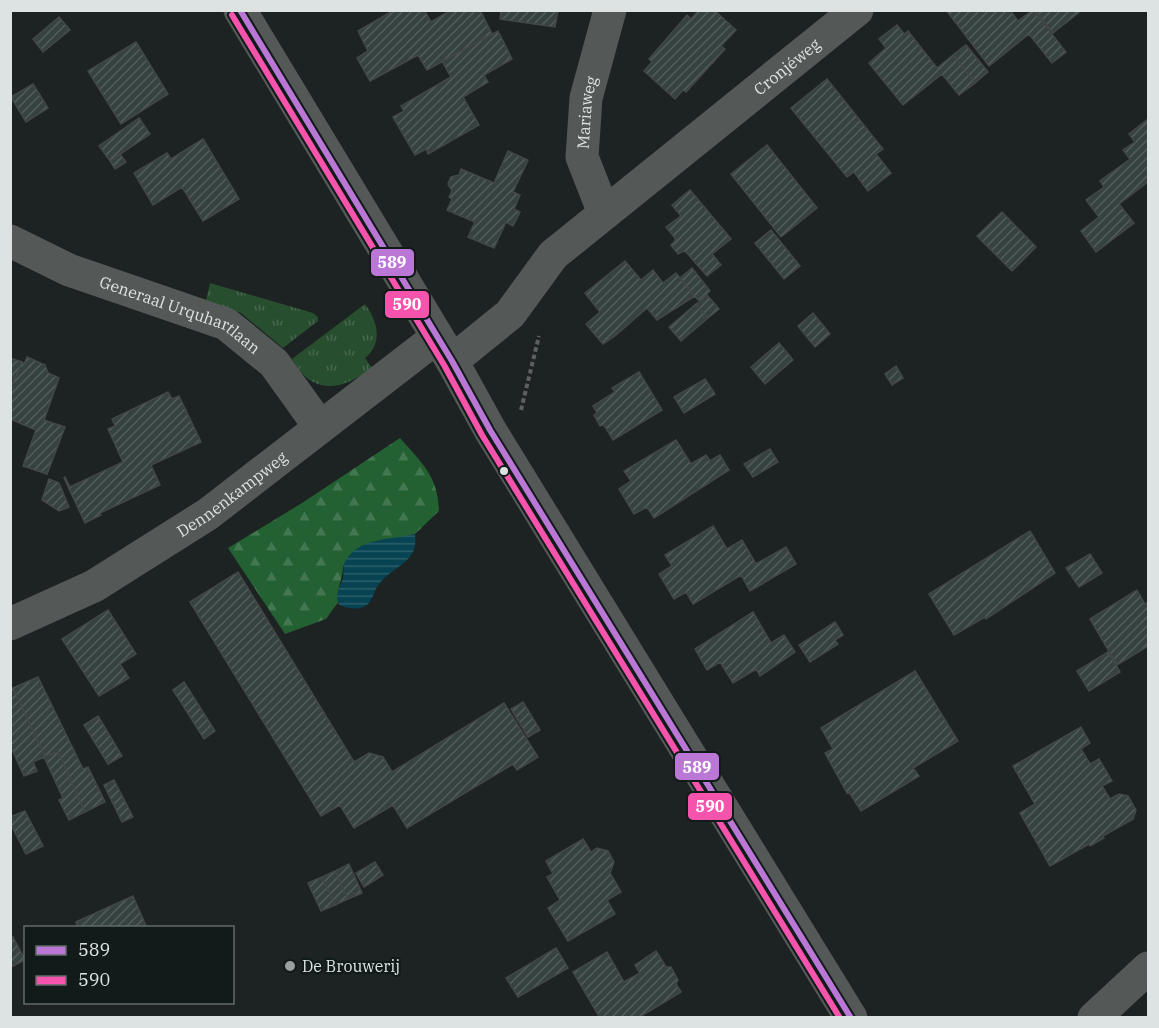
<svg xmlns="http://www.w3.org/2000/svg" width="1159" height="1028" font-family="'IBM Plex Serif',serif">
	<style>
		.grass { fill: url(#grass-tufts) }
		.forest { fill: url(#forest-firs) }
		.water { fill: url(#water-rules) }
		.building { fill: url(#building-hatch); stroke: #434746; stroke-width: 1.5 }
		.lines { fill: none; stroke-linecap: round; stroke-linejoin: round }
		.path { stroke: #5c605f; stroke-width: 4; stroke-dasharray: 4.5 3; stroke-linecap: butt }
		.minor { stroke: #545958; stroke-width: 33 }
		.bus-1-casing { stroke: #111b1a; stroke-width: 10 }
		.bus-2-casing { stroke: #111b1a; stroke-width: 10 }
		.bus-1 { stroke: #ba77d6; stroke-width: 6 }
		.bus-2 { stroke: #f653ac; stroke-width: 6 }
		.bus-dot { fill: #dde3e2; stroke: #111b1a; stroke-width: 2 }
		.poi-dot { fill: #9a9f9f; stroke: #111b1a; stroke-width: 2 }
		.labels { text-anchor: middle; stroke-width: 4.5; stroke-linejoin: round; paint-order: stroke }
		.street-label { font-size: 16px; fill: #dde3e2; stroke: #111b1a }
		.poi-label { font-size: 16px; fill: #dde3e2; stroke: #111b1a; text-anchor: start }
		.line-badge { stroke: #111b1a; stroke-width: 2 }
		.badge-label { font-size: 16px; text-anchor: middle; font-weight: bold; fill: #fff }
	</style>
	<defs>
		<pattern id="grass-tufts" width="24" height="20" patternUnits="userSpaceOnUse" patternTransform="scale(1.5)"><rect width="24" height="20" fill="#284e30"/><path d="M3 7l-1-3M5 7V3M7 7l1-3M15 17l-1-3M17 17v-4M19 17l1-3" fill="none" stroke="#47674e"/></pattern>
		<pattern id="forest-firs" width="22" height="20" patternUnits="userSpaceOnUse" patternTransform="scale(1.5)"><rect width="22" height="20" fill="#236032"/><path d="M5 1l3.5 6h-7zM16 11l3.5 6h-7z" fill="#42774f"/></pattern>
		<pattern id="water-rules" width="6" height="5" patternUnits="userSpaceOnUse" patternTransform="scale(1.5)"><rect width="6" height="5" fill="#074353"/><path d="M0 2.5h6" fill="none" stroke="#2b5e6b"/></pattern>
		<pattern id="building-hatch" width="6" height="6" patternUnits="userSpaceOnUse" patternTransform="scale(1.5)"><rect width="6" height="6" fill="#364240"/><path d="M-1 1l2-2M0 6l6-6M5 7l2-2" fill="none" stroke="#535d5b"/></pattern>
	</defs>
	<rect width="100%" height="100%" fill="#1d2222"/>
	<!-- grass -->
	<path class="grass" d="M210,283L313,313L318,317V321L283,348L241,313L206,300Z
		M365,304C377,320 384,343 365,358L372,368C353,382 329,395 307,378C301,373 296,365 292,359Z"/>
	<!-- forest -->
	<path class="forest" d="M400,438C422,463 438,476 439,511L415,534L398,538L343,566C343,579 336,589 338,602L326,619L285,634L228,548L302,503Z"/>
	<!-- water -->
	<path class="water" d="M415,534C419,563 394,565 379,584C374,590 373,600 367,605C358,611 348,608 339,605C335,591 339,591 343,578C344,574 343,569 344,564C356,537 391,540 415,534Z"/>
	<!-- building -->
	<path class="building" d="M394,10H424L431,22L451,10H480L492,34L427,70L418,55L370,81L357,58L368,51L358,31Z
		M501,10H558L555,27L500,19Z
		M699,10H714L736,30L721,46L725,49L686,92L683,90L675,99L644,71L652,62L649,59L687,15L691,19Z
		M946,10H1010L1018,21L1033,10L1066,52L1052,63L1029,34L989,66Z
		M1035,10H1082L1053,33Z
		M59,17L70,30L43,52L33,39Z
		M897,25L904,34L908,31L937,68L953,55L975,83L959,95L942,74L903,105L869,63L886,48L879,39Z
		M498,31L512,59L484,75L488,82L463,97L479,125L428,154L426,149L415,155L393,117L404,111L401,106L451,77L442,61Z
		M136,42L168,94L121,124L88,71Z
		M966,45L988,72L975,83L953,55Z
		M827,79L883,149L876,154L891,173L868,191L854,172L847,177L791,108Z
		M33,84L48,108L26,122L11,97Z
		M139,118L150,134L110,161L99,146Z
		M1148,119V182L1119,204L1134,223L1096,252L1081,231L1099,217L1086,200L1104,187L1100,181L1130,159L1123,150L1135,142L1129,134Z
		M203,139L239,199L203,221L182,187L153,205L134,173L167,153L171,159Z
		M767,145L817,208L781,237L731,174Z
		M508,151L528,160L513,192L520,195L514,209L520,212L513,226L506,222L494,248L468,237L475,222L447,210L452,199L449,197L452,191L448,184L451,177L459,175L461,169L494,183Z
		M120,154L126,162L115,169L110,161Z
		M690,190L731,239L712,254L721,265L707,276L686,252L683,251L678,254L671,245L675,241V238L666,227L681,216L672,205Z
		M1002,212L1036,247L1012,271L977,236Z
		M771,230L800,266L784,279L755,243Z
		M625,261L641,280L653,270L663,283L676,273L695,296L657,320L647,308L615,336L603,344L586,324L600,312L585,293Z
		M692,268L710,291L699,301L680,278Z
		M707,295L719,309L708,318L696,304Z
		M696,304L708,318L681,341L669,327Z
		M813,313L830,334L815,347L798,326Z
		M779,343L793,360L765,384L751,367Z
		M27,357L45,365L48,373L59,378L44,420L65,427L47,474L23,466L36,430L10,419V390L22,362L24,364Z
		M10,358L22,362L10,390Z
		M896,366L903,378L892,385L885,374Z
		M639,372L662,410L613,440L604,425L600,426L594,415L597,413L593,406L615,392L612,388Z
		M705,379L715,394L684,413L674,397Z
		M168,392L172,399L179,396L201,442L151,465L160,485L100,513L101,515L85,523L64,478L65,477L70,487L123,462L108,429L115,426L112,419Z
		M676,440L691,464L706,455L710,461L720,455L729,470L654,518L647,507L634,514L619,489L631,481L624,471Z
		M770,449L778,462L753,477L744,464Z
		M49,479L59,483L69,507L59,511L42,500Z
		M713,526L727,549L742,540L756,564L786,547L796,564L750,591L741,575L693,604L686,592L674,599L659,574L672,566L665,555Z
		M1030,531L1055,573L986,619L985,617L954,635L929,594Z
		M1090,554L1102,573L1079,587L1066,568Z
		M238,572L354,762L369,753L383,757L392,772L504,703L538,757L517,770L513,764L407,828L393,805L354,828L340,805L321,816L190,602Z
		M1137,590L1145,604L1148,602V646L1117,665L1090,619Z
		M108,610L136,654L120,664L129,678L99,696L62,639Z
		M753,612L771,643L784,635L795,652L760,676L756,669L733,683L720,662L707,670L695,649Z
		M835,622L843,635L835,640L838,644L810,662L799,645Z
		M1108,652L1120,672L1089,691L1077,671Z
		M915,671L958,741L913,768L919,776L861,811L849,792L847,793L825,753L833,749L821,728Z
		M38,677L83,769L88,767L105,802L85,812L58,752L45,756L13,688Z
		M184,682L215,731L204,739L173,690Z
		M13,688L45,756L58,752L85,812L69,820L59,800L63,798L44,757L33,762L37,771L24,776L10,745V689Z
		M523,702L540,730L528,737L511,709Z
		M98,716L122,756L108,764L84,725Z
		M1081,727L1090,743L1081,749L1090,764L1099,759L1112,781L1102,786L1110,799L1119,794L1128,796L1136,810L1133,819L1103,836L1104,838L1090,846L1089,844L1050,866L1020,813L1035,804L1013,766Z
		M114,780L133,817L122,822L104,785Z
		M25,811L43,846L26,854L10,823V817Z
		M583,839L591,852L597,848L608,851L614,862L610,873L621,892L607,900L615,914L568,941L548,908L560,900L547,877L553,874L546,861Z
		M375,862L383,875L364,887L356,873Z
		M349,864L362,893L348,899L335,871Z
		M335,871L348,899L335,905L322,877Z
		M322,877L335,905L321,911L308,883Z
		M133,896L147,928H78L76,922Z
		M13,937L25,960L11,967L10,938Z
		M556,948L568,968L518,997L506,978Z
		M656,951L666,967H671L678,980L676,984L681,992L638,1018H600L573,972L607,952L624,982L640,973L635,965Z"/>
	<g class="lines">
		<!-- path -->
		<path class="path" d="M521,410L539,336"/>
		<!-- minor -->
		<g class="minor">
			<path d="M240,10L452,361L490,430L851,1018"/>
			<path id="s1" d="M604,213L582,157L586,98L610,10"/>
			<path id="s2" d="M10,241L69,270L226,324L274,363L320,427"/>
			<path id="s3" d="M452,361L510,314L553,255L857,10"/>
			<path id="s4" d="M10,624L94,586L208,514L436,338"/>
			<path d="M1094,1018L1148,968"/>
		</g>
		<!-- bus-1 casing -->
		<g class="bus-1-casing">
			<path id="bus-1" d="M240,10L452,361L490,430L851,1018"/>
		</g>
		<!-- bus-2 casing -->
		<g class="bus-2-casing">
			<path id="bus-2" d="M232,15L444,365L482,435L840,1018"/>
		</g>
		<!-- bus-1 -->
		<use href="#bus-1" class="bus-1"/>
		<!-- bus-2 -->
		<use href="#bus-2" class="bus-2"/>
	</g>
	<!-- markers -->
	<circle class="bus-dot" cx="504" cy="471" r="5"/>
	<circle class="poi-dot" cx="290" cy="966" r="6"/>
	<g class="labels">
		<!-- street labels -->
		<g class="street-label">
			<text dy="6" stroke="none"><textPath href="#s3" startOffset="448">Cronjéweg</textPath></text>
			<text dy="6" stroke="none"><textPath href="#s1" startOffset="105">Mariaweg</textPath></text>
			<text dy="6" stroke="none"><textPath href="#s2" startOffset="186">Generaal Urquhartlaan</textPath></text>
			<text dy="6" stroke="none"><textPath href="#s4" startOffset="258">Dennenkampweg</textPath></text>
		</g>
		<!-- poi labels -->
		<g class="poi-label">
			<text x="302" y="972">De Brouwerij</text>
		</g>
	</g>
	<g class="line-badge">
		<rect x="370" y="248" width="45" height="29" rx="6" fill="#ba77d6"/>
		<rect x="384" y="290" width="46" height="29" rx="6" fill="#f653ac"/>
		<rect x="674" y="752" width="46" height="29" rx="6" fill="#ba77d6"/>
		<rect x="687" y="792" width="46" height="29" rx="6" fill="#f653ac"/>
	</g>
	<g class="badge-label">
		<text x="392" y="268">589</text>
		<text x="407" y="310">590</text>
		<text x="697" y="773">589</text>
		<text x="710" y="812">590</text>
	</g>
	<!-- border -->
	<rect width="1159" height="1028" fill="none" stroke="#dde3e2" stroke-width="24"/>
	<!-- legend -->
	<rect x="24" y="926" width="210" height="78" fill="#111b1a" stroke="#636b6a" stroke-width="1.5"/>
	<rect x="36" y="946" width="30" height="9" fill="#ba77d6" stroke="#636b6a" stroke-width="1.5"/>
	<text x="78" y="956" font-size="18" fill="#dde3e2">589</text>
	<rect x="36" y="976" width="30" height="9" fill="#f653ac" stroke="#636b6a" stroke-width="1.5"/>
	<text x="78" y="986" font-size="18" fill="#dde3e2">590</text>
</svg>
